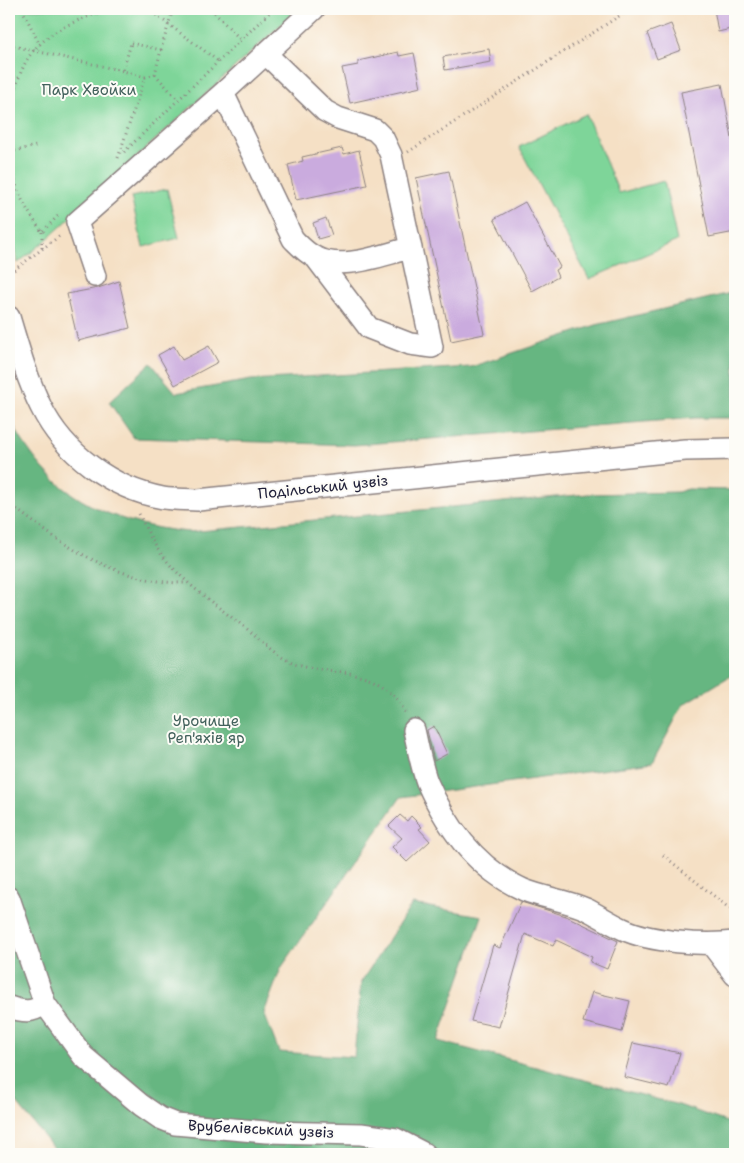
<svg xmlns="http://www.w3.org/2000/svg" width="744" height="1163" font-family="'Shantell Sans',sans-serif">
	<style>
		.green { fill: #7ed599; stroke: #507c6a }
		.forest { fill: #66b681; stroke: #446c5e }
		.building { fill: #caabde }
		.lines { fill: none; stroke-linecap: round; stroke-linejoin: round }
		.minor-casing { stroke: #8c8180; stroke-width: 24 }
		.path { stroke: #8c8180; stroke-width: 3; stroke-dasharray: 1 4; stroke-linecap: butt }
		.minor { stroke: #fff; stroke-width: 21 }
		.labels { text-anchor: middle; stroke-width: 4; stroke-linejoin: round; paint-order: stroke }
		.park-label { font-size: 15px; fill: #42615c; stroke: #fdfcf7 }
		.street-label { font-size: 15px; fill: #22223b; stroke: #fdfcf7 }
	</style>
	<rect width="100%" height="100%" fill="#fdfcf7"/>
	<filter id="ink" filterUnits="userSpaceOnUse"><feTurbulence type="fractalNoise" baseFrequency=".02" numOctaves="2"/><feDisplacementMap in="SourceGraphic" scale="10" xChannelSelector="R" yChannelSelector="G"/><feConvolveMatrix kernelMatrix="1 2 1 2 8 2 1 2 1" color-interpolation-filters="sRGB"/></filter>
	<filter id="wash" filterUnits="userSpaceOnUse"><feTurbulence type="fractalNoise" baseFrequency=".0096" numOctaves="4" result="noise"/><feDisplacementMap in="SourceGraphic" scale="20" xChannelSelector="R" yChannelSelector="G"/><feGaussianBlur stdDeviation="1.12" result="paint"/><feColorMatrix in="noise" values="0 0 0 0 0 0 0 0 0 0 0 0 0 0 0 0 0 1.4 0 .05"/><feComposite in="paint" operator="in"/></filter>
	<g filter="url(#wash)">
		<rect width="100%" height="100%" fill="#f5e0c5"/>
		<!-- green -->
		<path class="green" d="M9,9H298L44,242L18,263L9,228Z
			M586,114L619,193L664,181L677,241L589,279L519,147Z
			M167,189L179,238L143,247L131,197Z"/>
		<!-- forest -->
		<path class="forest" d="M735,292V418H695L354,445L134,438L109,402L151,363L176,393L251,380L471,367L596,325Z
			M9,417C14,423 17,433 22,440C28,449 35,459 42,467C79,510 135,527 189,532L588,494L678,492L688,489L735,490V673L683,705L652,763L401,797L281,968L264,1013L279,1052L354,1057L361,982L412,904L482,916L438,1041L679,1105L735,1125V1154H58L9,1093Z"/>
		<g id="blocks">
			<!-- building -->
			<path class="building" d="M714,9H735V28L718,32Z
				M671,24L681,50L657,59L647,33Z
				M489,49L491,62L445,70L443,57Z
				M398,52L399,56L414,53L421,87L350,103L342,68L358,65V61Z
				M722,84L735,155V232L709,237L681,92Z
				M342,148L344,154L359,150L367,185L296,200L288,165L303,161L302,157Z
				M449,171L484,334L451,341L416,178Z
				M525,202L560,267L555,270L558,277L532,291L494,219Z
				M326,218L332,235L318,239L313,223Z
				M119,281L130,328L78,341L67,294L98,288Z
				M174,346L182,360L209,346L218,362L175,385L158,355Z
				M434,726L447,754L434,761L427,730Z
				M400,815L407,821L411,816L422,827L419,829L430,841L407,862L392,847L402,838L389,826Z
				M521,902L566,916L618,941L607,969L590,962L592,957L556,940L553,946L525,934L499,1027L471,1021L493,945L500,948Z
				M592,992L630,1001L622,1032L583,1022Z
				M633,1043L680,1053L669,1088L624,1077Z"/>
		</g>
	</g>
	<g filter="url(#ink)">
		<use href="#blocks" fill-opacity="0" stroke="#8c8180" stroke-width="1"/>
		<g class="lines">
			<!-- minor casing -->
			<g class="minor-casing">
				<path id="minor" d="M265,53L325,111L338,118L375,130L383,138L391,155L432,347L410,344L369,328L316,258
					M223,93L293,239C300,246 306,253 315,257C342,272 383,254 411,248
					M95,276L77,222L223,93L314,9
					M9,317C18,347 27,379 41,407C64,454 113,489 163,498C175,500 187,499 198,500L685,450L735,449
					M414,730C418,747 421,766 427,782C447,828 477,869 524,890C544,898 566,900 586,909C598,915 610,923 623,929C651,942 704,946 735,942
					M9,898L45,1004L83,1056L141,1105L160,1118L175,1124L266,1132L361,1134L396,1139L425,1154
					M712,945L735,975
					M9,1007C24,1012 31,1013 45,1004"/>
			</g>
			<!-- path -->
			<path class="path" d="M22,9L40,45
				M148,9L218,61
				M211,9L241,40
				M131,43L161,50L155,74L145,77L123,71Z
				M9,45L123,71
				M161,50L173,9
				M155,74L178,100
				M10,152L36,146
				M124,152L273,9
				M408,152L630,9
				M118,158L145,77
				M58,216L42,232C31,216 20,200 15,181C4,146 9,77 35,49C55,27 84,17 112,9
				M42,232V250
				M14,270L61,235
				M9,503C61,545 118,584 188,583
				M139,514C145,526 150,538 157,548C180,582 219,607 251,632C262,641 274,654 287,660C333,680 379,659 406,714
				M663,855L735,913"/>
			<!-- minor -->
			<use href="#minor" class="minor"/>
		</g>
	</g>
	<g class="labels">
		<!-- park labels -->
		<g class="park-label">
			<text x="89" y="95">Парк Хвойки</text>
			<text x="206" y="726">Урочище<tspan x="206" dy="17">Реп'яхів яр</tspan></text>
		</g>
		<!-- street labels -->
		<g class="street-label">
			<text transform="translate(323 487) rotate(-6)" y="5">Подільський узвіз</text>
			<text transform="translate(261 1129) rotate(3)" y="5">Врубелівський узвіз</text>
		</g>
	</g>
	<!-- margin -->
	<rect width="744" height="1163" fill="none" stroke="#fdfcf7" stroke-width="30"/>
</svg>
